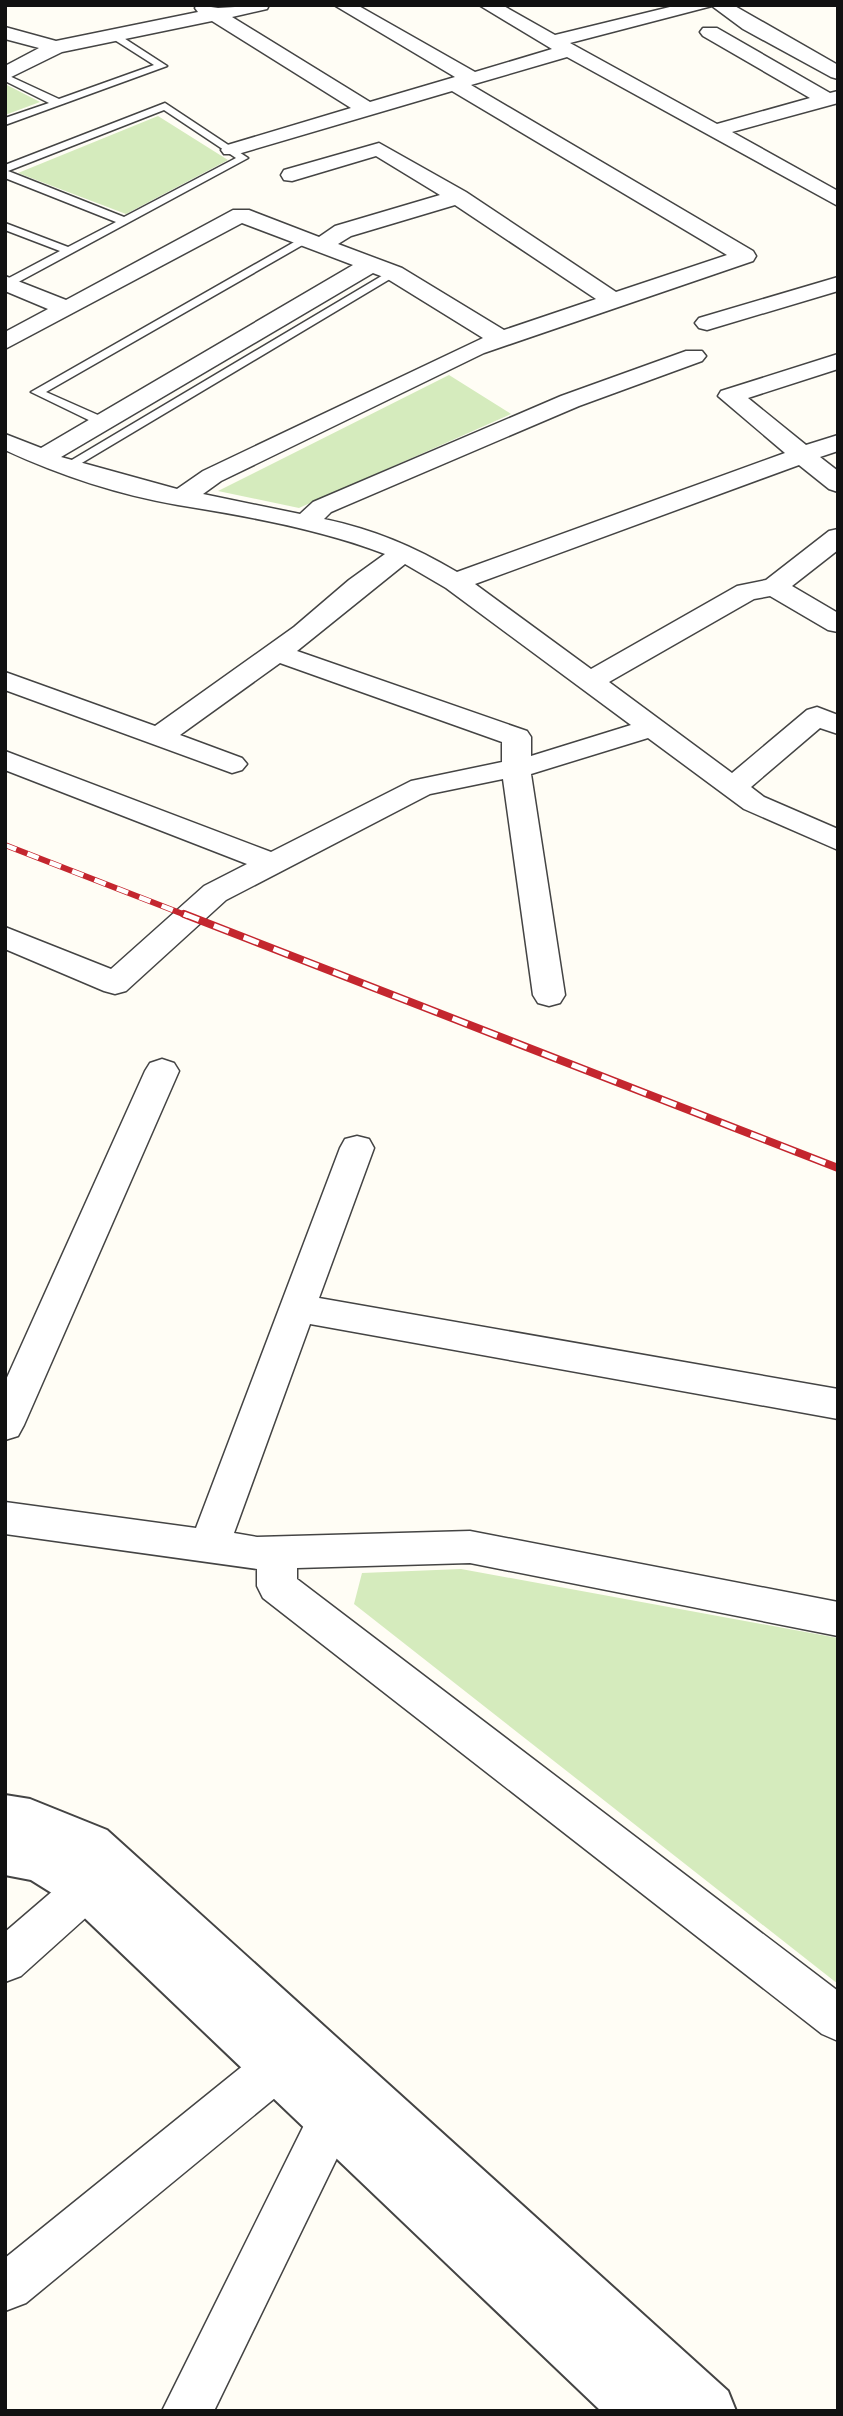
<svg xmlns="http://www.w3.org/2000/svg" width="843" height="2416" font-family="Merriweather,serif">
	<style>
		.green { fill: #d5ebbd }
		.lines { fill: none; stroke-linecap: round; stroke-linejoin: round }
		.service-casing { stroke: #444; stroke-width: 3 }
		.minor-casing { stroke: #444; stroke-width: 3 }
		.tertiary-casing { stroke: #444; stroke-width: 4 }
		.service { fill: #fff; fill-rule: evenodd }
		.minor { fill: #fff; fill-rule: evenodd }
		.tertiary { fill: #fff; fill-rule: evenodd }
		.rail-far1-casing { stroke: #c4262e; stroke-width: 6 }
		.rail-casing { stroke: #c4262e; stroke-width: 8 }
		.rail-far1 { stroke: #fff; stroke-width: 4.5; stroke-dasharray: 12; stroke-linecap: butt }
		.rail { stroke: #fff; stroke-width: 5; stroke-dasharray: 16; stroke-linecap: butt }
	</style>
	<rect width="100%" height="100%" fill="#fffdf5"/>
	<!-- green -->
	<path class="green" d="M5,84L40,102L5,115Z
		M158,116L228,160L126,214L18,173Z
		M449,375L511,414L299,508L218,491Z
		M461,1569L838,1638V1984L354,1604L362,1573Z"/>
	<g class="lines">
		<!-- service casing -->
		<g class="service-casing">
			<path id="service" d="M110,33H116L167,66L5,125V118L49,103L5,81V74L59,99L154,65L110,37Z
				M165,103L248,158L11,286L5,287V280L60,251L5,230V223L68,247L116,222L5,178V165ZM164,110L236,158L124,217L8,171Z
				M303,237L313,239L46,392L107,419V425H99L31,392Z
				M390,271L400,273L70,470L66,471L60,467Z"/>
		</g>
		<!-- minor casing -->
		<g class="minor-casing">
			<path id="minor" d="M197,5L218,8L269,5L267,9L232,17L370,102L455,77L334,5H357L475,72L552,49L479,5H502L555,35L678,5H733L838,65V79L831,77L743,29L712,6L570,43L717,124L810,98L703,36L700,32L703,28H717L830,93L838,91V103L732,132L838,191V206L567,57L471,85L753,251L756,256L753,261L484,353L221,481L203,494L300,514L313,502L561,396L686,351H702L706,356L702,361L579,406L331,512L324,519C375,530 413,546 457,572L785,453L718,396L721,391L838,354V369L748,398L806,445L838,435V451L820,457L838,471V492L829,489L799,465L475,584L591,669L737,586L766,580L829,531L838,529V550L792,586L838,613V632L828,630L770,596L754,599L609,682L732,773L807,710L817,707L838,715V734L820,728L751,787L764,797L838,829V850L744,809L648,738L531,774L565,995L560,1003L549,1006L538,1003L533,995L503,779L430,794L226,900L126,991L115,994L104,991L5,949V927L111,969L204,886L247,864L5,770V751L271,852L411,781L502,762V742L280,663L180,735L242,758L247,764L242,770L232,773L5,690V672L155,726L294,627L349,580L385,554C319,529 246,516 178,505C119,495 59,475 5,450V434L41,448L353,265L242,223L5,349V332L48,309L5,291V276L66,300L233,210H249L319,237L335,226L440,195L376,156L292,181L284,180L281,175L284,170L379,143L466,192L616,292L727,255L452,91L238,154H224L221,150L224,146L351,108L212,21L62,52L5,80V66L39,48L5,39V27L56,41L198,12L195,8ZM455,205L596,299L504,330L402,268L338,244L351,236ZM373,273L386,278L483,338L203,471L177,489L61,457ZM405,564L446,588L631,725L531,756V737L527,731L297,651Z
				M838,277V291L707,330L699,328L695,323L699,318Z
				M162,1059L174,1063L179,1071L24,1425L18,1436L5,1440V1382L145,1071L150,1063Z
				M357,1136L369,1139L374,1148L319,1298L838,1389V1419L310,1324L234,1533L257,1537L470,1531L838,1602V1636L470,1563L297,1568V1579L838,1991V2041L822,2034L263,1598L257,1586V1569L5,1534V1502L196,1528L340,1148L345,1139Z
				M105,1853L120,1859L127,1873L120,1887L21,1976L5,1982V1932L90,1859Z
				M276,2045L292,2052L299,2068L292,2084L26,2303L5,2311V2258L260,2052Z
				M331,2098L348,2105L355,2121L214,2411H162L314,2105Z"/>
		</g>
		<!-- tertiary casing -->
		<g class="tertiary-casing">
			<path id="tertiary" d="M5,1795L30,1799L107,1830L728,2391L736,2411H601L71,1905L31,1880L5,1875Z"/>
		</g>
		<!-- service -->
		<use href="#service" class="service"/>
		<!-- minor -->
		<use href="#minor" class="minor"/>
		<!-- tertiary -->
		<use href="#tertiary" class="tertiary"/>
		<!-- rail-far1 casing -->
		<g class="rail-far1-casing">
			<path id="rail-far1" d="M5,845L188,916"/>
		</g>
		<!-- rail casing -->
		<g class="rail-casing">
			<path id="rail" d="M184,914L838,1168"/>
		</g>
		<!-- rail-far1 -->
		<use href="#rail-far1" class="rail-far1"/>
		<!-- rail -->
		<use href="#rail" class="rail"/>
	</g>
	<!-- border -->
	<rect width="843" height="2416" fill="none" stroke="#111111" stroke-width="14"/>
</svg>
